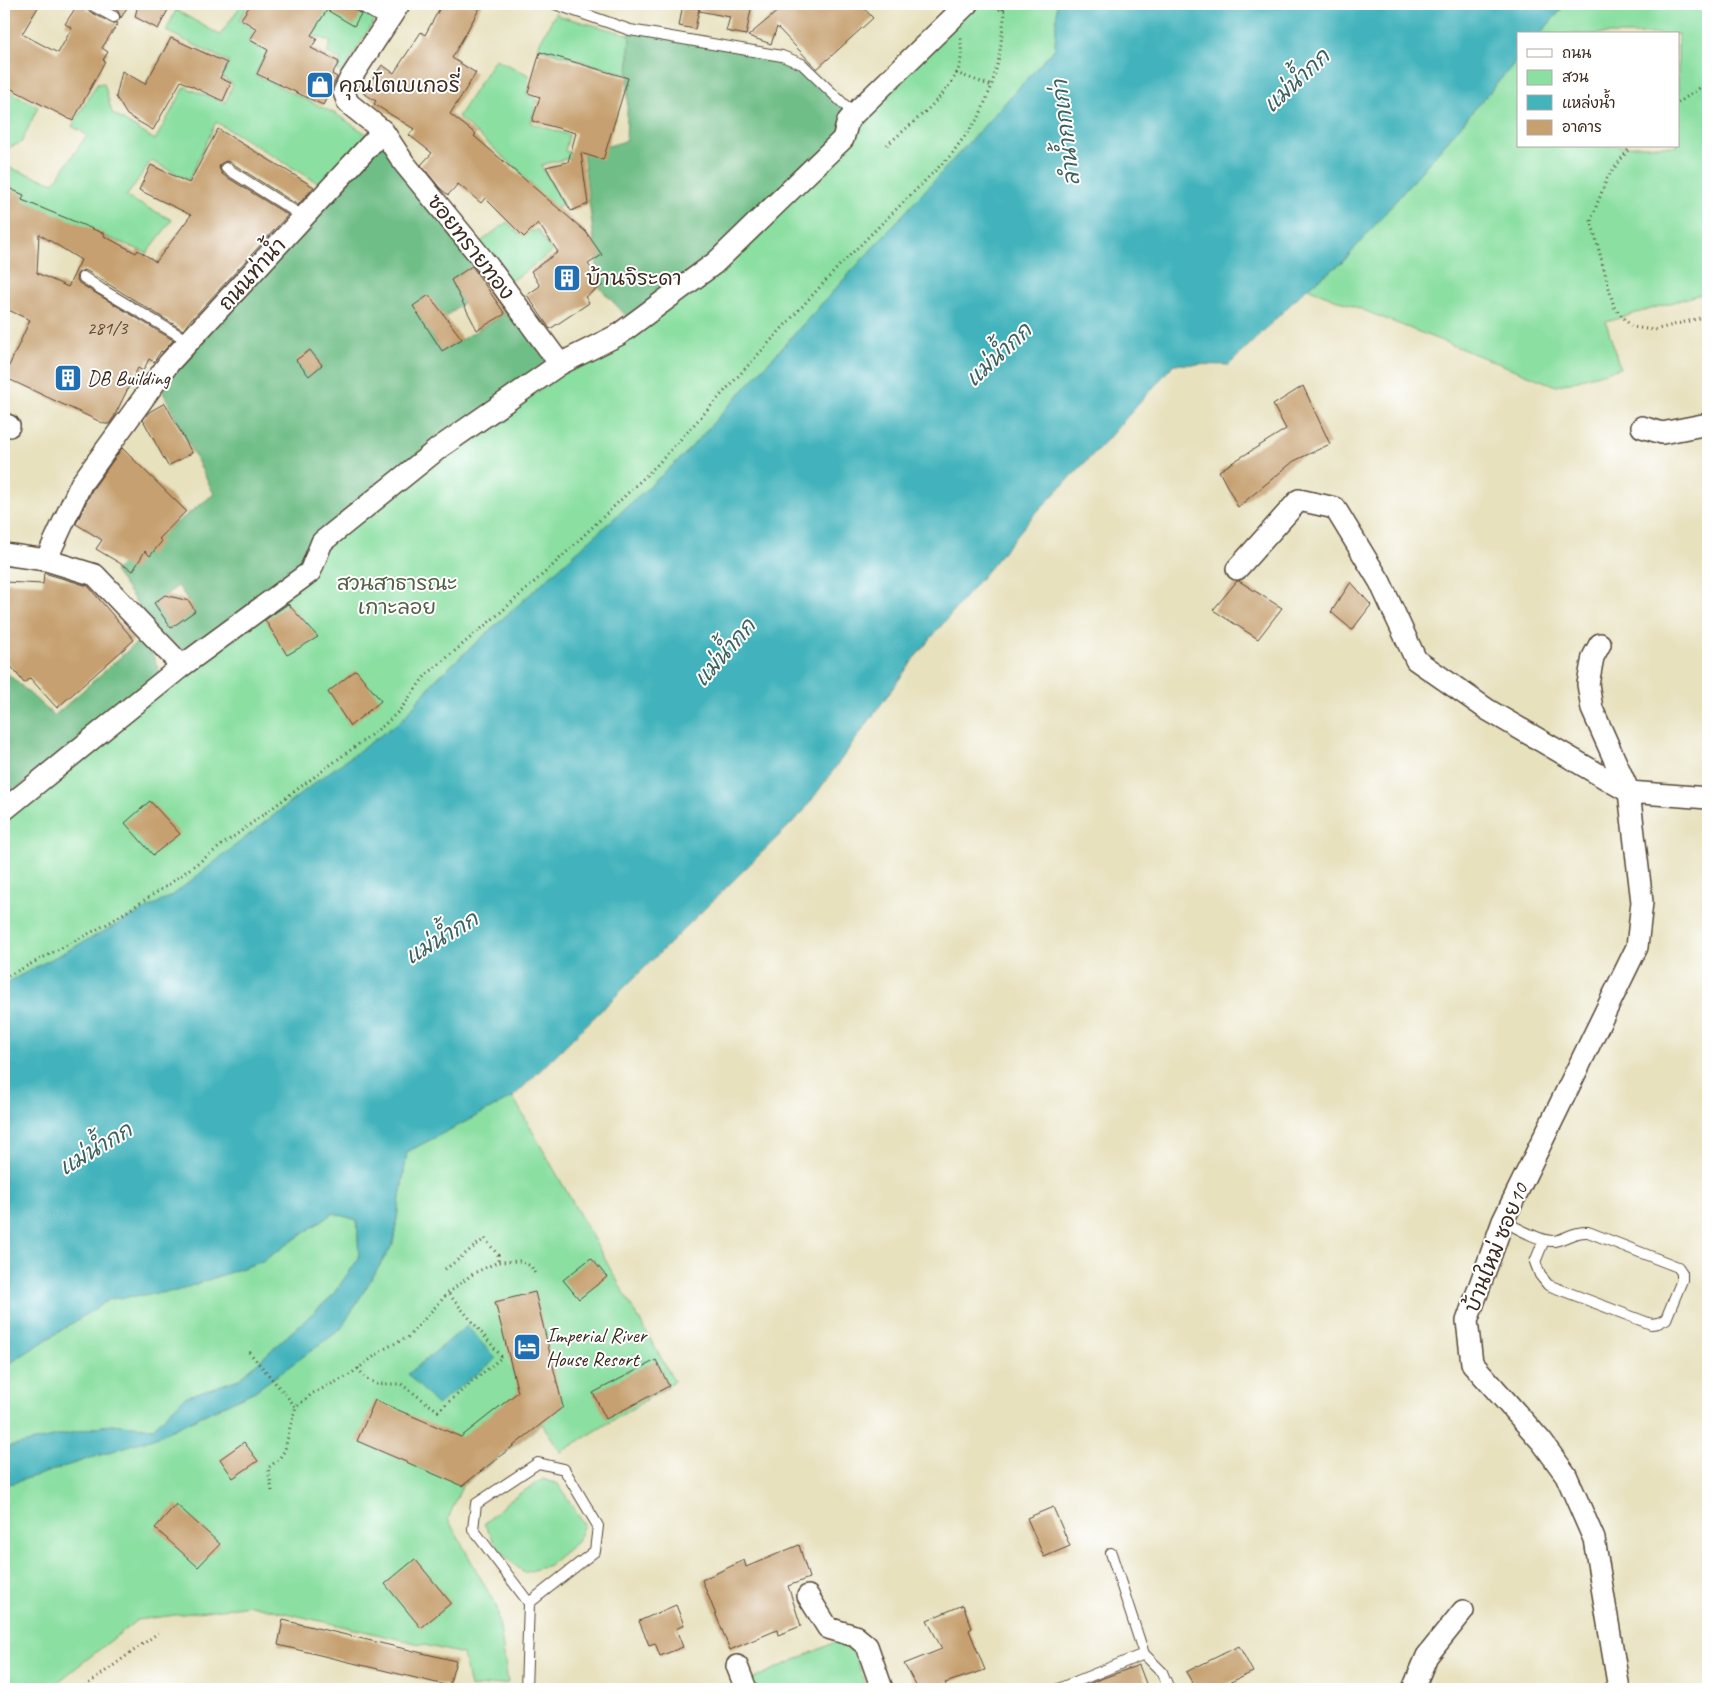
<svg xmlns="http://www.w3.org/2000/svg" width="1712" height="1693" font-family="Caveat,'Playpen Sans Thai',sans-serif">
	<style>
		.green { fill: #8adfa1; stroke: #628460 }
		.forest { fill: #6fbe87; stroke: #557452; fill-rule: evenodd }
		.water { fill: #43b3bc; stroke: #3f6e6d }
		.building { fill: #c6a06f; fill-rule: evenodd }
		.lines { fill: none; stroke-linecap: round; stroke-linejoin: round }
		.lane-casing { stroke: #554536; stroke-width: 12 }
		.street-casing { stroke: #554536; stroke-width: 24 }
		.path { stroke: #554536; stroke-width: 3; stroke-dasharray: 1 4; stroke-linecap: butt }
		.lane { stroke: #fff; stroke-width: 10 }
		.street { stroke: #fff; stroke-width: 21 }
		.labels { text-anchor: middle; stroke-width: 4; stroke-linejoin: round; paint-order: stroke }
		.number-label { font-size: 19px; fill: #5e4832 }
		.poi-label { font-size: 21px; fill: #3b2a1e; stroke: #fff; text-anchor: start }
		.street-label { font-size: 21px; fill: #3b2a1e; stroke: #fff }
		.park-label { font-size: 21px; fill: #536045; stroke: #fff }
		.water-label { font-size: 22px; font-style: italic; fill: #3e615d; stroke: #fff }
	</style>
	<rect width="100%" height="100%" fill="#fff"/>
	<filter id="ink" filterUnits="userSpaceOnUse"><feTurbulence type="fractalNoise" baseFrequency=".02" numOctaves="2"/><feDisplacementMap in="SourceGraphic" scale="10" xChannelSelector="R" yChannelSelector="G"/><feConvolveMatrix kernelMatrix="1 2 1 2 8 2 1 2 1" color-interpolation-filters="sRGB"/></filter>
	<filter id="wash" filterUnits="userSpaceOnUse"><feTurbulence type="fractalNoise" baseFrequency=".0096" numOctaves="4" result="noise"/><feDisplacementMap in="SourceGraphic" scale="20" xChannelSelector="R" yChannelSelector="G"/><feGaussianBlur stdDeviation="1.12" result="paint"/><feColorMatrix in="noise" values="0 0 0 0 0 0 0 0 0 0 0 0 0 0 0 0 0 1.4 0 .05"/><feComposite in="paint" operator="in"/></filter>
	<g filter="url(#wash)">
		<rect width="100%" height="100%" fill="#e7e1be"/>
		<!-- green -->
		<path class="green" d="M242,4H249L239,20L254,30L248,42L267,52L255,75L336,114L371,137L325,187L216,122L189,180L151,161L126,197L172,220L147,253L4,196V166L54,183L87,135L72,126L97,84L104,83L112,113L155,140L185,87L225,103L233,84L222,77L229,62L166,31L176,10L220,35Z
			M288,4H365L368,5L369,4H384L343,72L337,70L341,60L327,53L331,42L313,35L317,28L286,8Z
			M967,4H1057L1055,48L683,456L436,679L402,720L317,781L173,895L4,984V810L322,542L618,335Z
			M1566,4H1708V292L1606,322L1620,368L1556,386L1307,288L1343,262L1518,59V146H1678V34H1540Z
			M556,12L559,16L630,35L628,75L537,48Z
			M495,59L529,75L527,95L537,99L531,123L569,135L565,151L578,156L541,165L563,204L553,209L517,169L458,117Z
			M4,88L38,107L21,143L4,149Z
			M507,222L519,234L527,227L532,232L537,229L552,252L509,283L479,243Z
			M513,1097L674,1381L669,1386L561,1452L542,1424L462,1486L448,1519L497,1608L508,1683L470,1688L463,1654L251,1605L137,1620L49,1689H4V1484L13,1483L159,1436L255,1391L340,1330L393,1244L407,1152Z
			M333,1213L357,1220L359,1258L332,1296L239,1379L185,1397L153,1428L111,1424L4,1448V1367L110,1299L176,1291L263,1261Z
			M543,1479L558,1484L584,1524L577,1542L549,1565L524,1573L501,1552L484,1524L508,1501Z
			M840,1640L854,1654L868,1689H753L750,1680Z"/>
		<!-- forest -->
		<path class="forest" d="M630,30L802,64L854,114L843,139L634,324L600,288L583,153L626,141Z
			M383,131L560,364L322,542L310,572L182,666L114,571L214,494L162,390L190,342ZM472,266L505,314L442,351L414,306L445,317L463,303L451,280ZM310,350L322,365L309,376L297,360ZM178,586L195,610L171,627L154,603Z
			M144,636L164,681L4,798V670L54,716Z"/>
		<!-- water -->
		<path class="water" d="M1057,4H1566L1540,34H1518V59L1343,262L1307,288L1229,365L1174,364L1104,443L1032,517L916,656L803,812L513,1097L407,1152L393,1244L340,1330L255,1391L178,1427L159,1436L13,1483L4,1484V1448L111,1424L153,1428L185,1397L239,1379L332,1296L359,1258L357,1220L333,1213L263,1261L176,1291L110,1299L4,1367V984L173,895L317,781L402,720L436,679L683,456L1055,48Z
			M467,1326L496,1359L437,1405L408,1374Z"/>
		<g id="blocks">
			<!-- building -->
			<path class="building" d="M4,4H40L22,34L58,53L72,28L65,24L78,4H83L87,10L111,23H118L102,48L108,52L103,60L105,61L73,121L4,85Z
				M104,4H129L121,18L118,11Z
				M138,4H171L158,29L135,17Z
				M251,4H346L361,14L354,26L327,10L311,35L317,39L311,48L339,62L332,74L337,77L323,105L257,74L268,50L250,40L257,29L241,19Z
				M442,4H482L452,58L476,73L450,114L476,134L474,136L586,232L602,255L588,264L603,285L585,297L589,303L550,329L527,295L540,286L531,271L558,252L538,223L524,237L485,198L481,203L458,184L448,195L440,188L421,165L432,153L409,135L414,129L374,104L376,101L363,93L382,65L394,73L421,32L425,35Z
				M683,4H752L746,35L726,31L730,17L699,11L700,5L695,29L679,26Z
				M786,4H860L873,18L817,69L777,27L771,44L748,36Z
				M171,38L227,63L220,78L231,83L223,101L181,81L153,130L127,115L116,97L122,71L145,84Z
				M540,52L628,78L603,160L581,153L588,204L571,211L546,167L568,162L576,133L532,121L540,97L528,93Z
				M218,129L314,187L298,205L230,162L226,161L220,164L219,168L222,174L288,215L193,318H192L183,330L87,271L83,270L78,273L76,277L79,283L173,340L163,352L161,351L154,362L149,359L143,371L138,368L114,417L109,424H105L4,377L30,320L4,308V186L24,195L22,200L105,234L104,236L136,253L138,250L156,262L191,215L139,190L151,165L189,183ZM39,234L81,260L68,287L37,273Z
				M472,266L505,314L477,330L451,280Z
				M429,295L462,339L442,351L413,306Z
				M310,350L322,365L309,376L296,360Z
				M1303,386L1330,444L1294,461L1238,507L1219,471L1286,429L1273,405Z
				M165,403L192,453L168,466L143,420L149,412Z
				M122,448L186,511L159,539L162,541L150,556L145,551L133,571L96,549L102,540L76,524L92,490Z
				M44,573L88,586L134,640L57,708L30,678L24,683L4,657V582L43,584Z
				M1237,581H1239L1282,608L1258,639L1213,610Z
				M1351,582L1371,605L1352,630L1331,612Z
				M165,595L189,601L195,611L171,628L154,603Z
				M288,604L318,637L287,655L265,620Z
				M356,670L381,701L350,726L328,692Z
				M150,801L180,834L153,855L125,823Z
				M591,1258L607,1277L579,1299L563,1280Z
				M535,1292L563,1407L462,1486L357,1441L375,1400L461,1437L518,1392L495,1302Z
				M656,1360L669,1386L606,1419L593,1393Z
				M244,1442L258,1461L233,1478L220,1459Z
				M176,1504L220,1544L198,1567L155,1528Z
				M1053,1507L1070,1546L1044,1557L1027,1518Z
				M799,1545L809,1578L788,1586L801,1626L778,1635L777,1630L730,1650L702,1580L744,1560L746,1567Z
				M415,1559L451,1603L421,1628L385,1584Z
				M676,1605L684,1625L676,1629L683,1647L660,1656L655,1643L649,1645L639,1621Z
				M963,1605L972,1628L969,1630L985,1670L945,1683L948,1689H918L904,1664L942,1649L927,1620Z
				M283,1620L456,1661L449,1686L278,1645Z
				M1239,1646L1253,1672L1215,1689H1196L1186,1672Z
				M1139,1665L1148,1689H1078L1098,1680Z"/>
		</g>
	</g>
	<g filter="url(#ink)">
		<use href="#blocks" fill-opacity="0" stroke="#554536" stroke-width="1"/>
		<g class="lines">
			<!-- lane casing -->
			<g class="lane-casing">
				<path id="lane" d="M90,4L114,17
					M357,4L388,22
					M555,4L630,30L782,56L802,64L854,114
					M226,168L304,217
					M83,277L101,289L190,342
					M1503,1221C1516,1227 1540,1242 1554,1241C1567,1239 1573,1231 1588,1232L1678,1267L1682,1273V1280L1666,1319L1658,1323L1651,1324L1548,1285L1540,1275L1535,1262L1544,1240
					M1111,1553L1144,1654L1162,1672L1169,1689
					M526,1689L529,1603L473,1529L476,1504L538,1463L564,1469L598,1526L595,1551L529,1603
					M1058,1689L1144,1654"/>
			</g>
			<!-- street casing -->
			<g class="street-casing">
				<path id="street" d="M399,4L350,79L344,92L348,103L383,131L404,163L488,266L560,364
					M4,424L9,426
					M1642,427L1662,433L1708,424
					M4,554L46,560L95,575L182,666
					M46,560L81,484L169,363L383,131
					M1237,569L1299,500L1335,508L1380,582L1416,660L1488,710L1629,792L1708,798
					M1600,644L1593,657L1588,684L1592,709L1629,792L1642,902L1637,947L1503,1221L1467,1321L1472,1363L1542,1442L1566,1475L1594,1539L1619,1689
					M4,810L182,666L310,572L322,542L439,448L560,364L618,335L715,263L843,139L848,121L854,114L967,4
					M808,1596L828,1628L855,1636L867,1646L882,1689
					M737,1666L746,1689
					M1413,1689L1427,1656L1463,1611"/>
			</g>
			<!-- path -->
			<path class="path" d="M1002,4L1003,11
				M956,73L992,86
				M1678,103L1708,82
				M887,145C908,126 953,93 960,64C962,55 961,45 961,36
				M1631,146L1607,178L1591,220L1614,307L1632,327L1654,330L1708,316
				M4,978L107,924L168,885L383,726L400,710L425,676L501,612L551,567L657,465L840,265L950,156L979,117L991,88L999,58L1005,11L984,5
				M445,1269C459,1260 471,1248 485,1239L498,1255V1262
				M249,1352L296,1407
				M358,1368L365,1378L377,1384H401L438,1411L502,1357L448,1293
				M272,1491L268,1468L279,1459L285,1450L290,1427L296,1407L313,1393L348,1376L384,1349L408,1337L448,1293L474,1273L498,1262L520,1261L531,1266L536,1276
				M81,1689L158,1633"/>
			<!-- lane -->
			<use href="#lane" class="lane"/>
			<!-- street -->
			<use href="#street" class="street"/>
		</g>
	</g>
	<!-- icons -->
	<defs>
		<g id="shop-square" transform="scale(1.4375)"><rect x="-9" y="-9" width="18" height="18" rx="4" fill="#1f6fb2" stroke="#fff"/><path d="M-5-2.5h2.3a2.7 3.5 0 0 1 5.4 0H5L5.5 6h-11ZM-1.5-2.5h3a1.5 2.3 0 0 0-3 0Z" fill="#fff"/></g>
		<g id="building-square" transform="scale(1.4375)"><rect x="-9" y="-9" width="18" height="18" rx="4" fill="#1f6fb2" stroke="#fff"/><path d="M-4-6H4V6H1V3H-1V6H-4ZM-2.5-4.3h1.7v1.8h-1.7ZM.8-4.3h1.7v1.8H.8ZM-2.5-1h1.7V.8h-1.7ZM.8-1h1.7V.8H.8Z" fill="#fff"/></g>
		<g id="hotel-square" transform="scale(1.4375)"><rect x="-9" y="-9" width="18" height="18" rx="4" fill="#1f6fb2" stroke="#fff"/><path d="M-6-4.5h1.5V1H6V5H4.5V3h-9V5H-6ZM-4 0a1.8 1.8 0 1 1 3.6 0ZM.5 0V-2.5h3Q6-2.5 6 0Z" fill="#fff"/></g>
	</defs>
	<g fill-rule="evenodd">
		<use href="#shop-square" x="320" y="85"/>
		<use href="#building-square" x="567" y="278"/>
		<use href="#building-square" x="68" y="378"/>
		<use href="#hotel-square" x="527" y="1347"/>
	</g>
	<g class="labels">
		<!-- number labels -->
		<g class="number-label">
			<text x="107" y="334">281/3</text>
		</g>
		<!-- poi labels -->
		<g class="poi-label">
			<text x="339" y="92">คุณโตเบเกอรี่</text>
			<text x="586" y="285">บ้านจิระดา</text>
			<text x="87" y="385">DB Building</text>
			<text x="546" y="1342">Imperial River<tspan x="546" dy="24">House Resort</tspan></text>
		</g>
		<!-- street labels -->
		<g class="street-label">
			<text transform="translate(471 247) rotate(52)" y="7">ซอยทรายทอง</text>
			<text transform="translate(252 274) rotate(-48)" y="7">ถนนท่าน้ำ</text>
			<text transform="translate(1496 1248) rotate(-68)" y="7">บ้านใหม่ ซอย10</text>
		</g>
		<!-- park labels -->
		<g class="park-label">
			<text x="397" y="590">สวนสาธารณะ<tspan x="397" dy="24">เกาะลอย</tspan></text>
		</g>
		<!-- water labels -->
		<g class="water-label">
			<text transform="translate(1296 80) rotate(-43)" y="8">แม่น้ำกก</text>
			<text transform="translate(1065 133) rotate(-97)" y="8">ลำน้ำกกเก่า</text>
			<text transform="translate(998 354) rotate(-43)" y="8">แม่น้ำกก</text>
			<text transform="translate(724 652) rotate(-49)" y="8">แม่น้ำกก</text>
			<text transform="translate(441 937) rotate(-31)" y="8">แม่น้ำกก</text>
			<text transform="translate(95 1148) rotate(-31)" y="8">แม่น้ำกก</text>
		</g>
	</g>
	<!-- margin -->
	<rect width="1712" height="1693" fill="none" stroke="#fff" stroke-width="20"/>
	<!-- legend -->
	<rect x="1517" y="32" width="162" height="115" fill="#ffffff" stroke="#b1aaa5"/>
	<rect x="1527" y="49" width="25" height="8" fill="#ffffff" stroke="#b1aaa5"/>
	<text x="1562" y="58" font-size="15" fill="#3b2a1e">ถนน</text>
	<rect x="1527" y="70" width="25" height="15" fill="#8adfa1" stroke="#b1aaa5"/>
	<text x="1562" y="82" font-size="15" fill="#3b2a1e">สวน</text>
	<rect x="1527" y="95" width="25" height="15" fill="#43b3bc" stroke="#b1aaa5"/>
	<text x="1562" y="108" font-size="15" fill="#3b2a1e">แหล่งน้ำ</text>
	<rect x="1527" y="120" width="25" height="15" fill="#c6a06f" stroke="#b1aaa5"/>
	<text x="1562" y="132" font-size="15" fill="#3b2a1e">อาคาร</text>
</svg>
